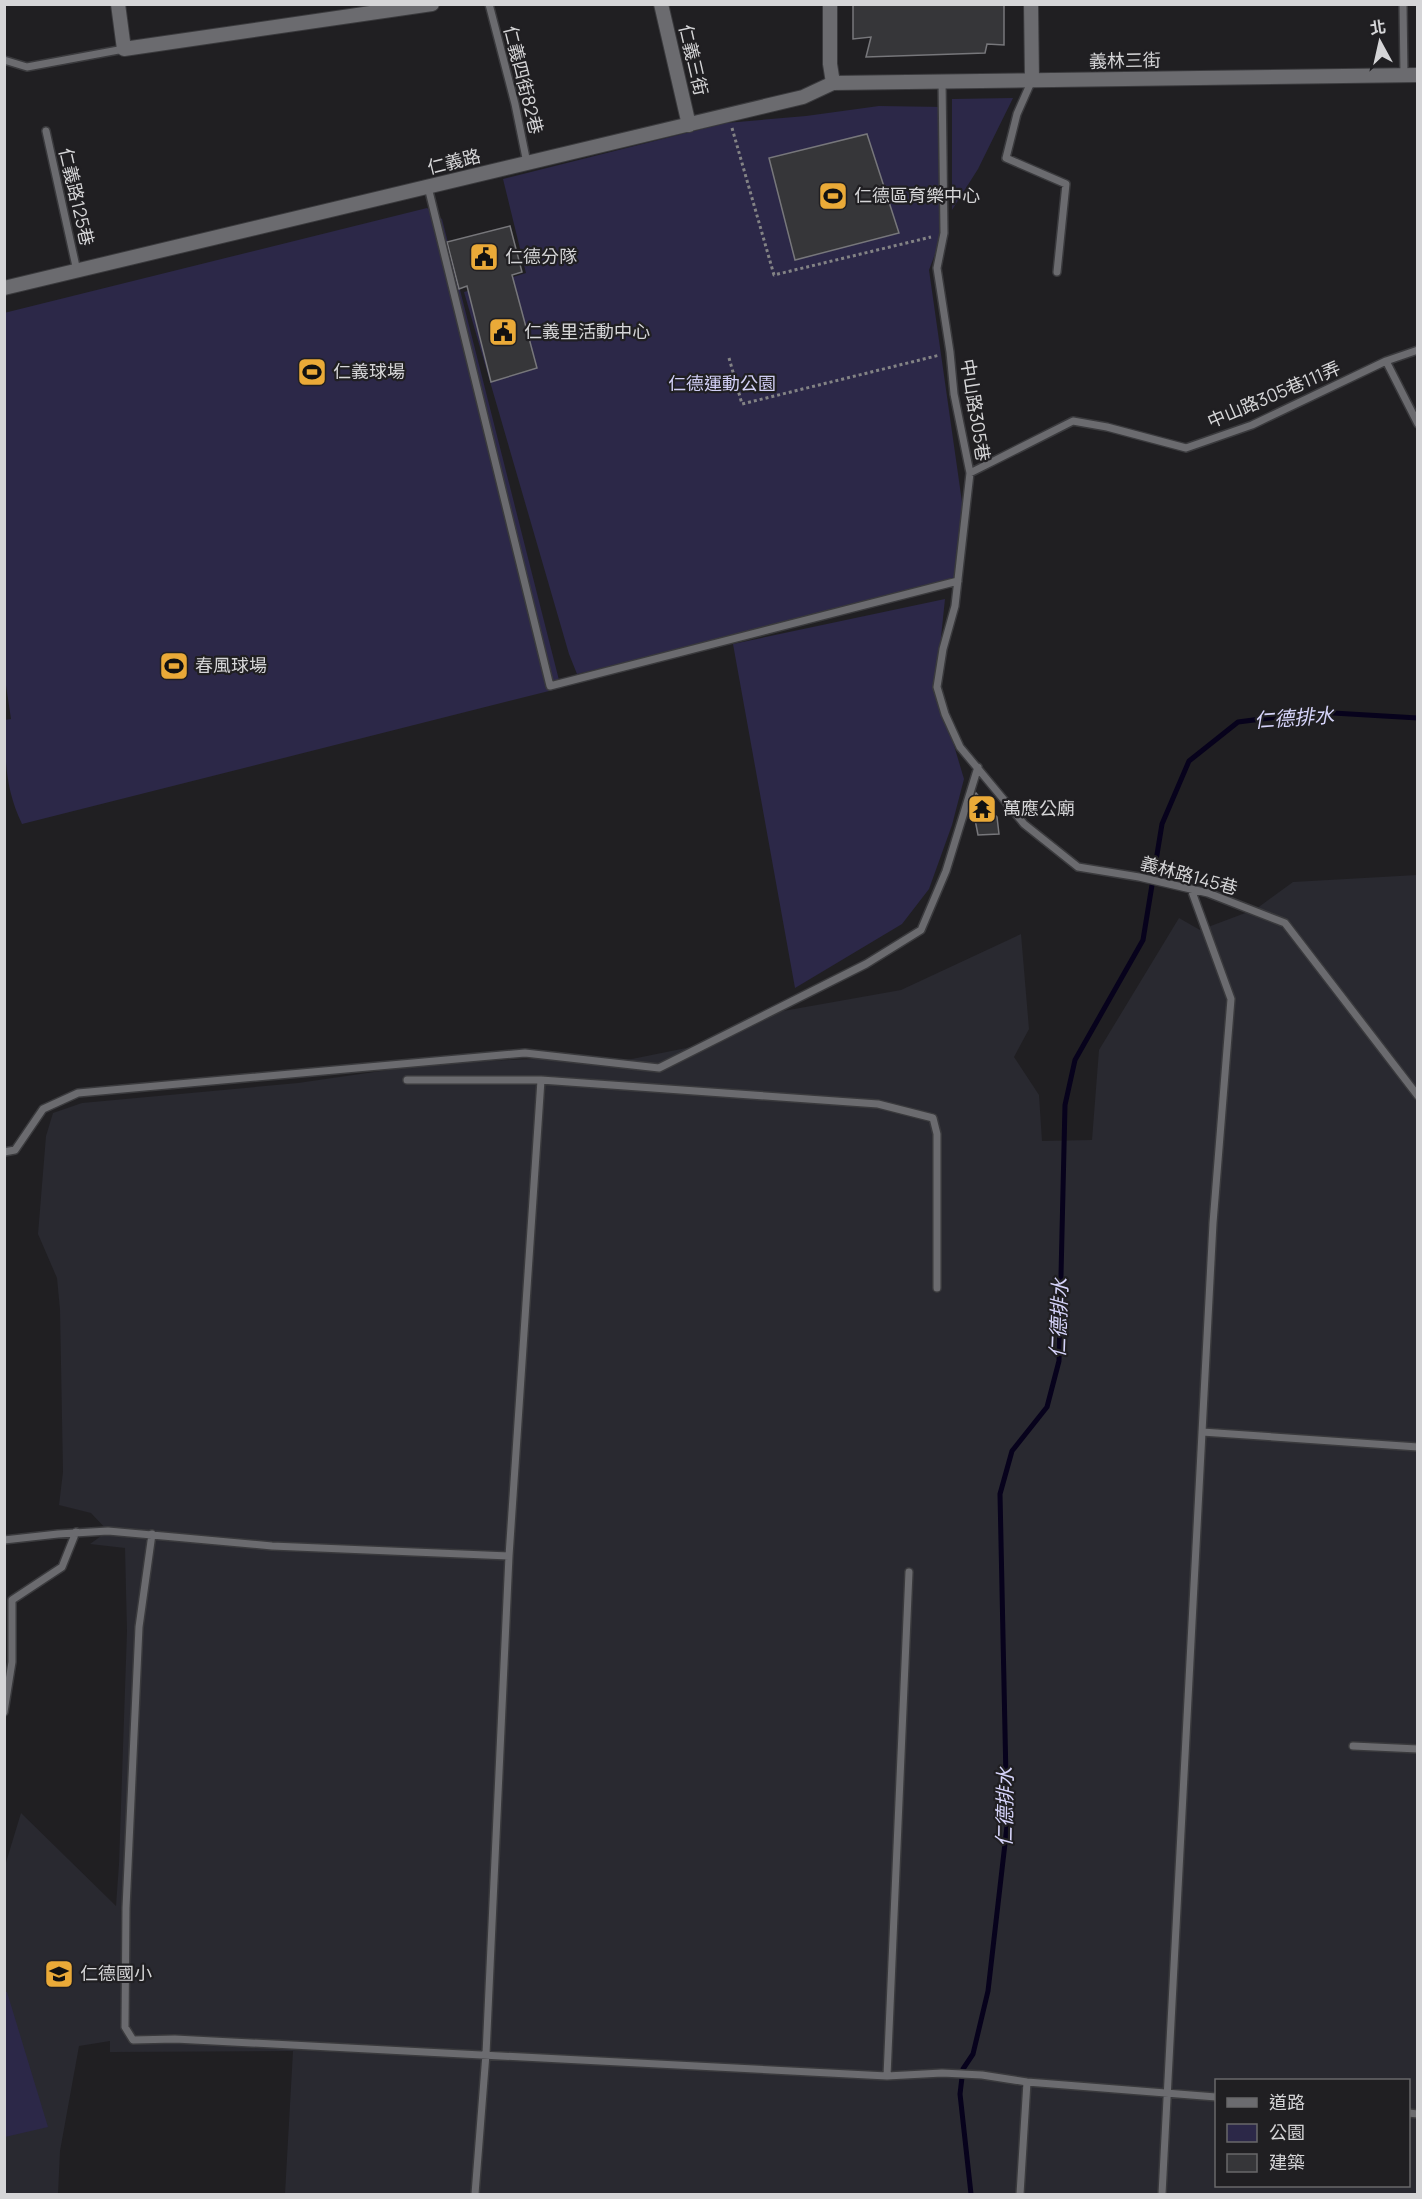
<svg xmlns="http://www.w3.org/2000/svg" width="1422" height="2199" font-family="Manrope,'Noto Sans TC',sans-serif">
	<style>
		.built { fill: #292930; fill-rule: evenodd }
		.green { fill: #2c2848 }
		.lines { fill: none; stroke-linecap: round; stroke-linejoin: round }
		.stream { stroke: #07021c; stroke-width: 5 }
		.building { fill: #363639; stroke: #77777b; stroke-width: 1.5 }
		.lane-casing { stroke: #3a3a3d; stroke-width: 10 }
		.street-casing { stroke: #3a3a3d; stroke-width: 16 }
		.path { stroke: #838385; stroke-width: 3; stroke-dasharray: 3 3; stroke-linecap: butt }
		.lane { stroke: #6b6b6f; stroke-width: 7 }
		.street { stroke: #6b6b6f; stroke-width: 14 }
		.labels { text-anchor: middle; stroke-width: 4.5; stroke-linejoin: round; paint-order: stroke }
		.street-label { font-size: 18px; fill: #d5d5d7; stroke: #201f22 }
		.poi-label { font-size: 18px; fill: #d5d5d7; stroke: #201f22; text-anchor: start }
		.park-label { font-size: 18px; fill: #d1cff5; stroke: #201f22 }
		.water-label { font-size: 20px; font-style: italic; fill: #d6d4fa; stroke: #201f22 }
	</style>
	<rect width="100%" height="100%" fill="#201f22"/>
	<!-- built -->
	<path class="built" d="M1417,875V2194H285L293,2051L110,2052V2041L79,2046L60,2151L58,2194H5L4,1869L21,1813L116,1906L119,1864L127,1631L125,1548L90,1544L108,1531L91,1513L59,1505L63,1472L60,1310L57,1278L38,1234L46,1136L53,1113L82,1103L298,1083L436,1063L560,1058L622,1061L706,1044L749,1017L901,990L1021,934L1029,1029L1014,1057L1039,1095L1042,1141L1092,1140L1099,1050L1179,918L1200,930L1256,909L1293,882ZM1216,2080H1408V2186H1216Z"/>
	<!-- green -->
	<path class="green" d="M1013,98L978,169L952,210V99Z
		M879,106L945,107L946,225L929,270L964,516L953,584L577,674L569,654L464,292L526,273L503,179L726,123L806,116Z
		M427,208L442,219L561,688L22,824C5,788 5,760 5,720L11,719L4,672V313Z
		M945,599L936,685L964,779L952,825L929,889L902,924L795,988L733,644Z
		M5,1992H7L48,2127L5,2137Z"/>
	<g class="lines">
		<!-- stream -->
		<path class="stream" d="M971,2194L960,2094L963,2069L973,2054L988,1991L1007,1826L1000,1494L1012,1451L1047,1407L1059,1361L1065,1105L1075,1060L1143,940L1162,824L1189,761L1238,722L1316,712L1418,718"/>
	</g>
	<!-- building -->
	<path class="building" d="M853,4H1004V45L987,44L985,53L866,57L871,37L853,39Z
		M867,134L899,233L795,260L769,158Z
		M510,226L522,272L512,275L537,368L491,382L467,286L459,289L447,242Z
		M976,793L997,817L999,834L978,835L972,804Z"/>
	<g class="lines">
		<!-- lane casing -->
		<g class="lane-casing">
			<path id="lane" d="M489,4L515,104L527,163
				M1403,4L1404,75
				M4,60L27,67L124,49
				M1032,80L1017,114L1006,158L1066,184L1057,272
				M942,81L944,233L937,268L950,352L954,394L970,473L955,606L943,649L937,687L945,714L960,747L1024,824L1078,867L1139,877L1208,893L1285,923L1418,1096
				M46,131L77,271
				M428,187L550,686L958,581
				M1386,361L1418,424
				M970,473L1073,421L1107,427L1186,448L1252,425L1386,361L1418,350
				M407,1080H541L878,1104L933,1118L937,1134V1288
				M4,1152L15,1150L43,1109L78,1093L525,1053L659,1068L866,964L921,930L946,871L978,767
				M1202,1432L1418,1447
				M152,1534L139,1627L126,1908L125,2027L133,2040L175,2039L887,2076L942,2073L982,2075L1027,2082L1216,2097
				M4,1540L58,1534L108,1531L272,1546L509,1556
				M4,1712L12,1662V1600L62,1567L76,1532
				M1353,1746L1418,1749
				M887,2076L909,1572
				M1408,2113L1418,2114
				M475,2194L486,2054L509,1556L541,1080
				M1020,2194L1027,2082
				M1162,2194L1213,1223L1231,999L1191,889"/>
		</g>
		<!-- street casing -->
		<g class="street-casing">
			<path id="street" d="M118,4L124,49L432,4
				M661,4L689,125
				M1031,4L1032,80
				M833,83L1418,75
				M4,288L803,97L833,83L830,64V4"/>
		</g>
		<!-- path -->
		<path class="path" d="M732,128L774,275L931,237
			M729,358L742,404L940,355"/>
		<!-- lane -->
		<use href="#lane" class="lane"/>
		<!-- street -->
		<use href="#street" class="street"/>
	</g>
	<!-- icons -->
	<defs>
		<g id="stadium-square" transform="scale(1.5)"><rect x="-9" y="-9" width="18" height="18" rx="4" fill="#eaaa38" stroke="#201f22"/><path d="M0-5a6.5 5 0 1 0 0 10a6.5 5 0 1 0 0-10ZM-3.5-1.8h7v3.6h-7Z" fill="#111"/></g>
		<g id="civic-square" transform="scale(1.5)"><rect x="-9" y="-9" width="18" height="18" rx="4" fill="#eaaa38" stroke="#201f22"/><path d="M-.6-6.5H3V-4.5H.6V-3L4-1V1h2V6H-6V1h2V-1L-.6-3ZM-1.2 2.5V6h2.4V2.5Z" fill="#111"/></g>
		<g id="temple-square" transform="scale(1.5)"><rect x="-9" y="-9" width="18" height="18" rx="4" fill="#eaaa38" stroke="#201f22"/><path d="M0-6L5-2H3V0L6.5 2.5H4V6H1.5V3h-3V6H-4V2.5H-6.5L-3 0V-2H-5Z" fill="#111"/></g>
		<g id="school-square" transform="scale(1.5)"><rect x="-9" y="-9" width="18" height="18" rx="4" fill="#eaaa38" stroke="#201f22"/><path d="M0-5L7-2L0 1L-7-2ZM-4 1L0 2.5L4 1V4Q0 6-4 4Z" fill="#111"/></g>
	</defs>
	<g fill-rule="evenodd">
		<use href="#stadium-square" x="833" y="196"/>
		<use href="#civic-square" x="484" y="257"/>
		<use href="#civic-square" x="503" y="332"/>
		<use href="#stadium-square" x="312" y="372"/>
		<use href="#stadium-square" x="174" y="666"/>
		<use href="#temple-square" x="982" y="809"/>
		<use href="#school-square" x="59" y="1974"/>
	</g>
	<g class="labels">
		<!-- street labels -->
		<g class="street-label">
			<text transform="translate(693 60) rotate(77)" y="6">仁義三街</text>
			<text transform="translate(1125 61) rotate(-1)" y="6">義林三街</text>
			<text transform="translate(523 80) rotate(76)" y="6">仁義四街82巷</text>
			<text transform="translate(454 162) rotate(-14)" y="6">仁義路</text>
			<text transform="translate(76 197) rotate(77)" y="6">仁義路125巷</text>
			<text transform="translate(1274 395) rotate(-23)" y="6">中山路305巷111弄</text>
			<text transform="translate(975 410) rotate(81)" y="6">中山路305巷</text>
			<text transform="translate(1189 876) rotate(15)" y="6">義林路145巷</text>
		</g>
		<!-- poi labels -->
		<g class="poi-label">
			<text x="854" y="202">仁德區育樂中心</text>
			<text x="505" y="263">仁德分隊</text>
			<text x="524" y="338">仁義里活動中心</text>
			<text x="333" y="378">仁義球場</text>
			<text x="195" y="672">春風球場</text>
			<text x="1003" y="815">萬應公廟</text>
			<text x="80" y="1980">仁德國小</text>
		</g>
		<!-- park labels -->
		<g class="park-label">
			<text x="722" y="390">仁德運動公園</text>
		</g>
		<!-- water labels -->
		<g class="water-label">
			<text transform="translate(1294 718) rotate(-4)" y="7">仁德排水</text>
			<text transform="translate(1059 1318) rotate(-88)" y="7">仁德排水</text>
			<text transform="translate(1005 1807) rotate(-89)" y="7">仁德排水</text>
		</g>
	</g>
	<!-- border -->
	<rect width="1422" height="2199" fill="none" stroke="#d5d5d7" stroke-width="12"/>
	<!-- legend -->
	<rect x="1215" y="2079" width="195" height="108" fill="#201f22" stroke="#68686a" stroke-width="1.5"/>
	<rect x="1227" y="2098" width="30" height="9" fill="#6b6b6f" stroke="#68686a" stroke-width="1.5"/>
	<text x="1269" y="2109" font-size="18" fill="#d5d5d7">道路</text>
	<rect x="1227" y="2124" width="30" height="18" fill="#2c2848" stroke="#68686a" stroke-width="1.5"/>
	<text x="1269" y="2139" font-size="18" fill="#d5d5d7">公園</text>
	<rect x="1227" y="2154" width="30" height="18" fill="#363639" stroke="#68686a" stroke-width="1.5"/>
	<text x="1269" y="2169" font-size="18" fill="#d5d5d7">建築</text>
	<!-- north arrow -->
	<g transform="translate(1380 42) rotate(352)" stroke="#201f22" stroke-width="4.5" paint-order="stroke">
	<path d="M0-4.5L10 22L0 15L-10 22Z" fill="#d5d5d7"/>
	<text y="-9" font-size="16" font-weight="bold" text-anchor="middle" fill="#d5d5d7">北</text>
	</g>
</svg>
